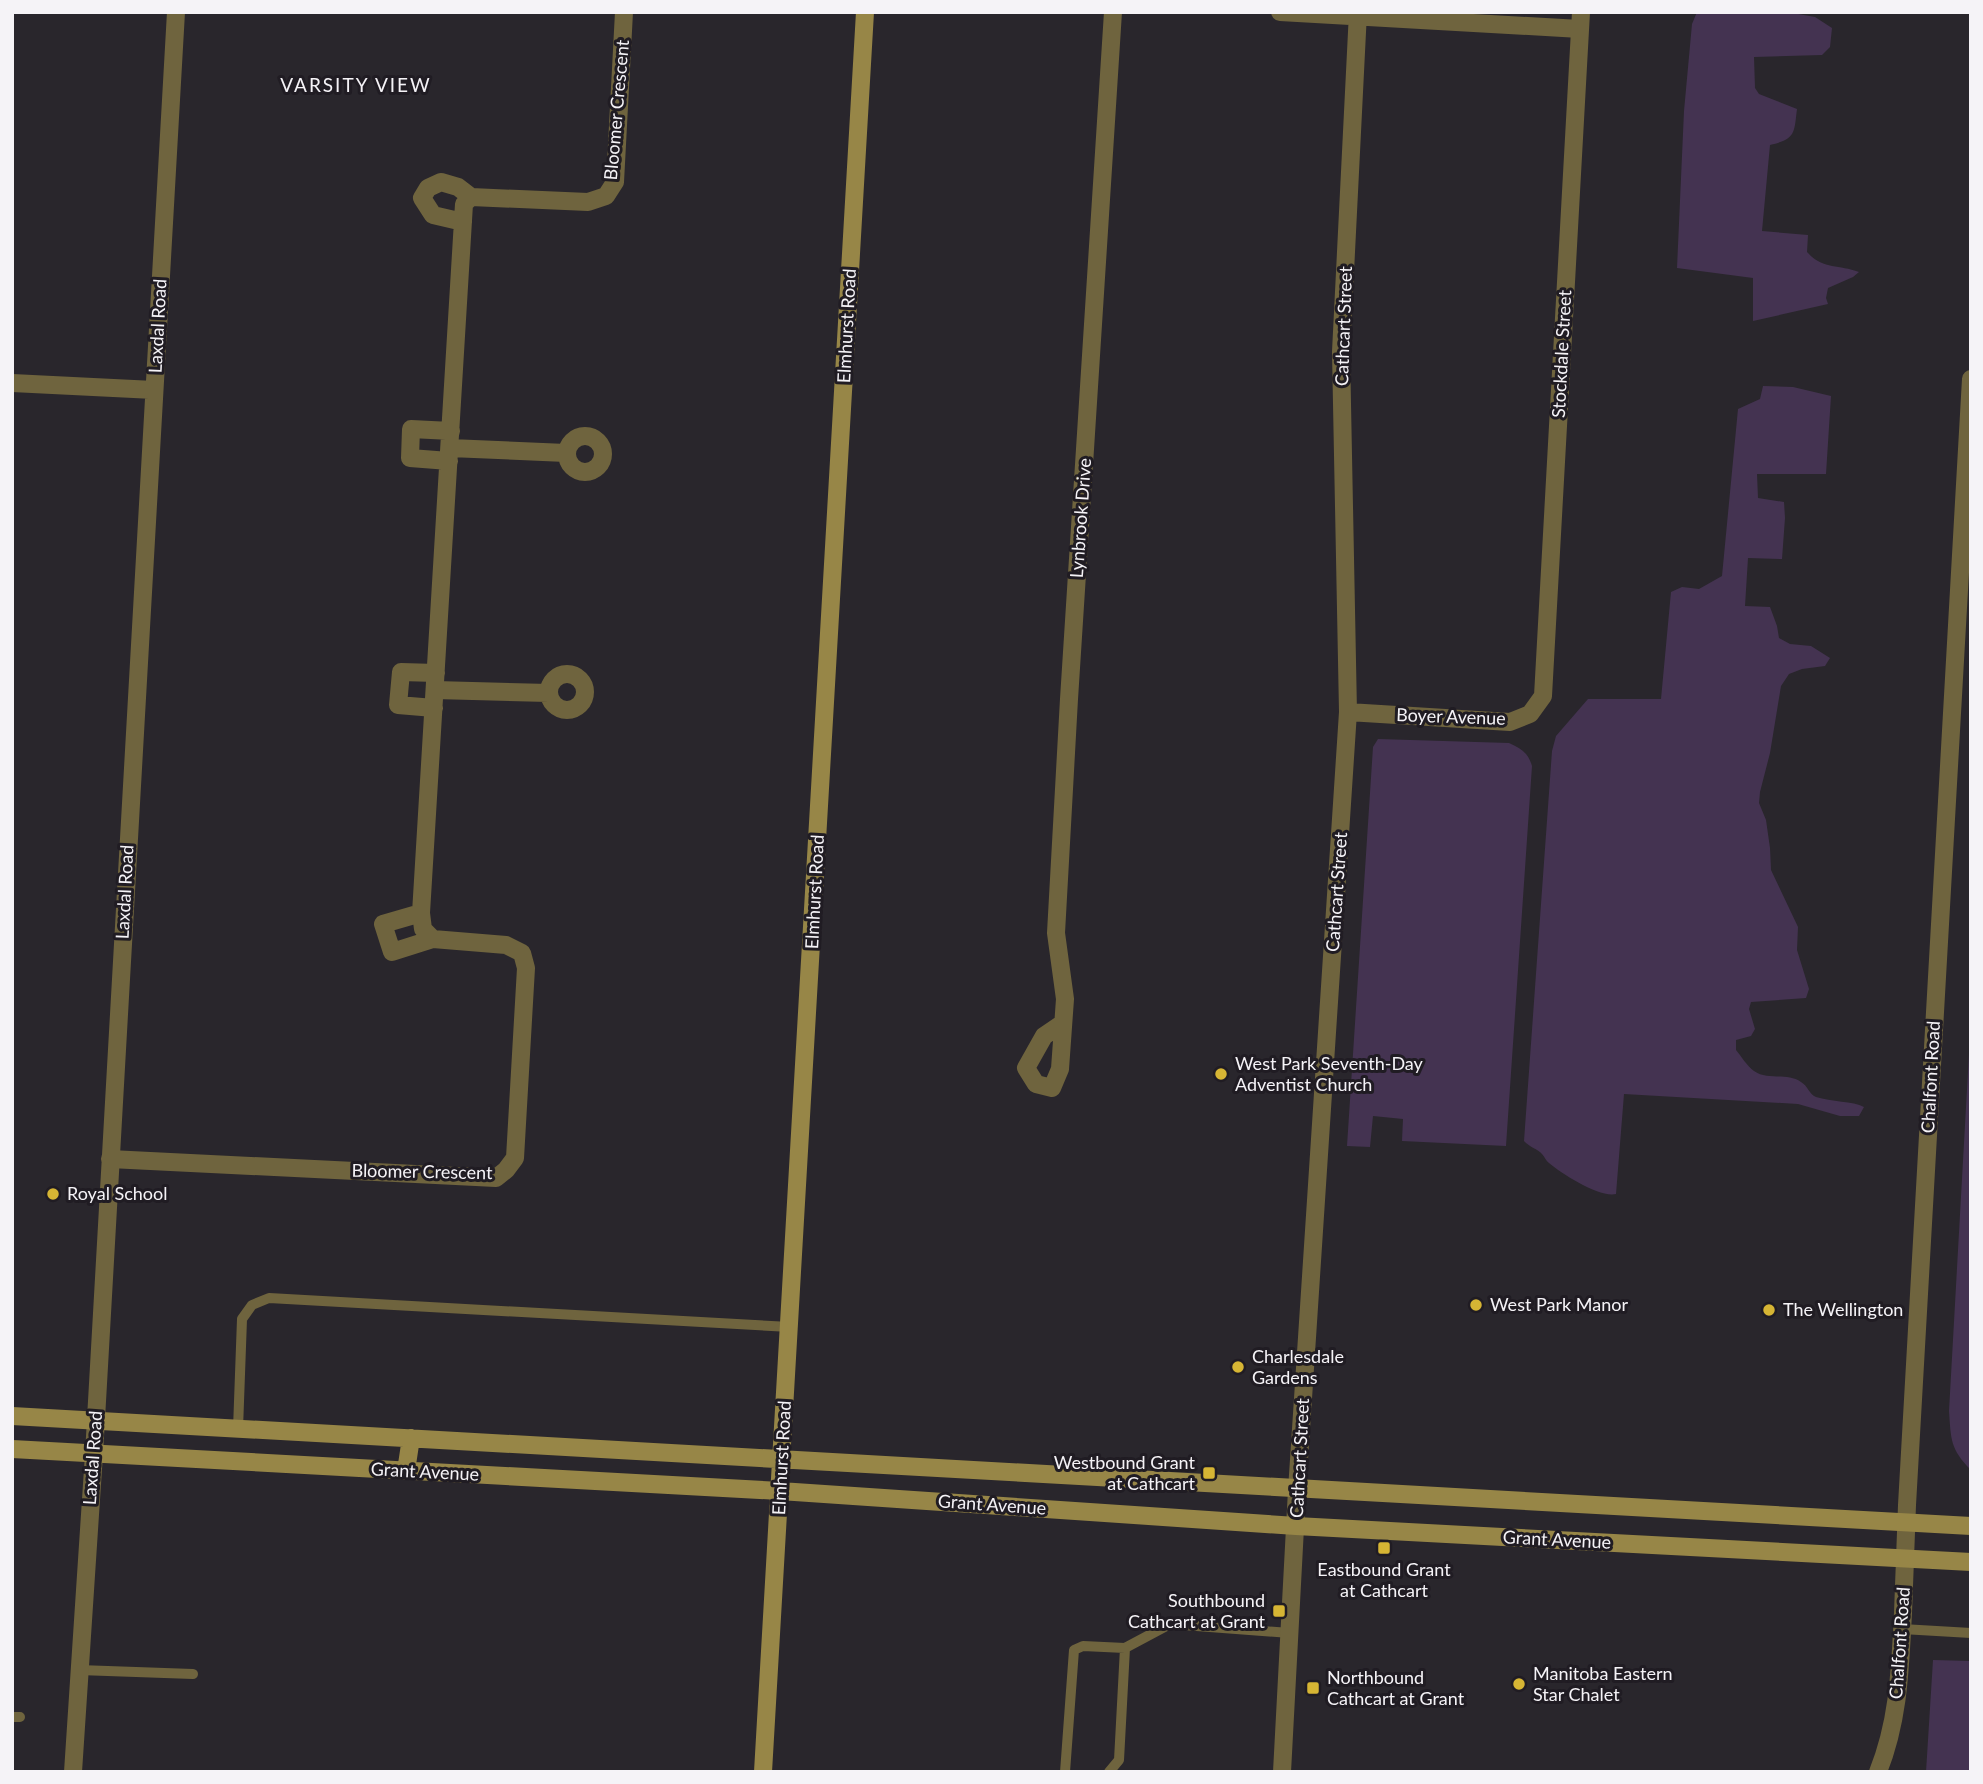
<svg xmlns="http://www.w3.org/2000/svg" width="1983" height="1784" font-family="Lato,sans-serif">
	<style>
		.green { fill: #443351 }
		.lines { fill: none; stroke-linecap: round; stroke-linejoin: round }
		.lane { stroke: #6f643e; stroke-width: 10 }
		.street { stroke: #6f643e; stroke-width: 18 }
		.secondary { stroke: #978647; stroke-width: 18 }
		.poi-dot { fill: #d6b534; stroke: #201c23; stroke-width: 2.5 }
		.labels { text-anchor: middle; stroke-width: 6; stroke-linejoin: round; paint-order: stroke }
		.street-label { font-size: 18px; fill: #f5f3f7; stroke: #201c23 }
		.poi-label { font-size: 18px; fill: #f5f3f7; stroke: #201c23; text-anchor: start }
		.neighbourhood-label { font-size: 19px; letter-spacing: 2px; fill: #f5f3f7; stroke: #201c23 }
	</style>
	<rect width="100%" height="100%" fill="#29262c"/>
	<!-- green -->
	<path class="green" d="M1697,12H1787L1815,17L1832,28L1830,47L1822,55L1754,57L1755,88L1759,94L1797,109C1794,133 1796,139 1770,145L1762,231L1808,235L1807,252C1823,270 1838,264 1859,272L1853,277L1828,288L1826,298L1828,304L1753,321V278L1677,268L1684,111L1692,24Z
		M1763,386L1793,387L1831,396L1826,474H1757L1758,498L1784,502L1785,518L1782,559L1748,558L1745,606L1770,607L1777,626L1779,638L1790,644L1811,646L1830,658L1825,666L1802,669L1789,674L1781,686L1770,753L1760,792L1759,803L1766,820L1770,848L1771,870L1798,927L1797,950L1809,989L1806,998L1751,1002L1749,1009L1755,1029L1751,1036L1736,1040V1050C1741,1056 1747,1066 1754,1071C1768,1081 1787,1072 1801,1082C1808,1086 1809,1094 1816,1097C1831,1102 1853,1101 1864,1107L1859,1116H1840L1798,1104L1624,1094L1616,1194C1600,1198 1562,1174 1549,1163C1546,1161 1545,1157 1542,1154C1538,1149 1529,1147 1524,1141L1552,751L1556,736L1588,699H1661L1671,592L1682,587L1699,589L1722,576L1738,409L1760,399Z
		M1378,739L1509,743C1521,749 1528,752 1532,766L1506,1146L1402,1141L1403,1119L1373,1116L1370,1147L1347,1146L1373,747Z
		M1971,1018V1470C1950,1449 1951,1439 1949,1411Z
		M1933,1660L1971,1661V1772H1926Z"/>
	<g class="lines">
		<!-- lane -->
		<path class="lane" d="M238,1429L242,1319L252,1305L269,1298L790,1327
			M1902,1629L1971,1633
			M79,1670L193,1674
			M12,1717H20
			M1065,1772L1074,1650L1083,1646L1125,1648L1170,1624L1290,1633
			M1109,1772L1119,1760L1125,1648"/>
		<!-- street -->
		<path class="street" d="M1280,12L1580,29
			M463,222L433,215L422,198L428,188L441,182L458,187L471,197
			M12,383L154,390
			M567 454a18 18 0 1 1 36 0a18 18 0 1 1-36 0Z
			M450,448L566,453
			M449,461L410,458L411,429L451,431
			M549 692a18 18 0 1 1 36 0a18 18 0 1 1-36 0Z
			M435,690L549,693
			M434,708L398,705L401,672L436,673
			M1348,712L1510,722L1530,714L1543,696L1581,12
			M421,913L383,924L392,952L433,939
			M1063,1023L1044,1036L1026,1068L1036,1084L1052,1088L1060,1069L1065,999L1056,933L1069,699L1113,12
			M110,1159L496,1178L506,1170L515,1158L526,968L522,953L506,945L433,939L423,929L421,913L464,204L471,197L588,202L606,196L615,182L624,12
			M73,1772L94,1454L176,12
			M1282,1772L1297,1490L1348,712L1341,352L1358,12
			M1878,1772C1899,1720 1900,1668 1903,1613C1904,1577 1906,1541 1907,1505L1971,379"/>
		<!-- secondary -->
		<path class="secondary" d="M12,1416L1971,1526
			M12,1449L780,1491L1296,1526L1971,1562
			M406,1471L411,1438
			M763,1772L865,12"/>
	</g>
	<!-- markers -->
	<g class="poi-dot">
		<circle cx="1221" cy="1074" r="7"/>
		<circle cx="53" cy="1194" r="7"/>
		<circle cx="1476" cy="1305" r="7"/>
		<circle cx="1769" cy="1310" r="7"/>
		<circle cx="1238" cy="1367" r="7"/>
		<rect x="1202" y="1466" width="14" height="14" rx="3.5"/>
		<rect x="1377" y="1541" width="14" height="14" rx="3.5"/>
		<rect x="1272" y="1604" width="14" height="14" rx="3.5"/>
		<circle cx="1519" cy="1684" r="7"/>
		<rect x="1306" y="1681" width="14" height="14" rx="3.5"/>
	</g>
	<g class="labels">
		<!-- street labels -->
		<g class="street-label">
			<text transform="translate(617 110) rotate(-85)" y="6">Bloomer Crescent</text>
			<text transform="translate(158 326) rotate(-87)" y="6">Laxdal Road</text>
			<text transform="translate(847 326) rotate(-87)" y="6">Elmhurst Road</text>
			<text transform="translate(1344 326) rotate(-88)" y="6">Cathcart Street</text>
			<text transform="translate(1562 354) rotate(-87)" y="6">Stockdale Street</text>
			<text transform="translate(1081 518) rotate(-86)" y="6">Lynbrook Drive</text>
			<text transform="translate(1451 717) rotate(2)" y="6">Boyer Avenue</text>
			<text transform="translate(125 892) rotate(-87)" y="6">Laxdal Road</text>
			<text transform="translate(815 892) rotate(-87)" y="6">Elmhurst Road</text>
			<text transform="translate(1337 892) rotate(-86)" y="6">Cathcart Street</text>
			<text transform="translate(1931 1077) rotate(-87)" y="6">Chalfont Road</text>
			<text transform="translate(422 1172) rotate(1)" y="6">Bloomer Crescent</text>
			<text transform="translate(93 1458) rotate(-86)" y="6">Laxdal Road</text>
			<text transform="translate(782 1458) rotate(-87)" y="6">Elmhurst Road</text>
			<text transform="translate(1300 1458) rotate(-87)" y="6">Cathcart Street</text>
			<text transform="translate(425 1472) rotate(3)" y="6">Grant Avenue</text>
			<text transform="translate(992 1505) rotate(4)" y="6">Grant Avenue</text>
			<text transform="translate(1557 1540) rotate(3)" y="6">Grant Avenue</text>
			<text transform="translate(1900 1643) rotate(-86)" y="6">Chalfont Road</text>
		</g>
		<!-- poi labels -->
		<g class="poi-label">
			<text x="1235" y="1070">West Park Seventh-Day<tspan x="1235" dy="21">Adventist Church</tspan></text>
			<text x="67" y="1200">Royal School</text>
			<text x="1490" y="1311">West Park Manor</text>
			<text x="1783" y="1316">The Wellington</text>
			<text x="1252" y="1363">Charlesdale<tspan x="1252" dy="21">Gardens</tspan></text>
			<text x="1195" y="1469" text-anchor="end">Westbound Grant<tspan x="1195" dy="21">at Cathcart</tspan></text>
			<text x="1384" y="1576" text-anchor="middle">Eastbound Grant<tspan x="1384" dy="21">at Cathcart</tspan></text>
			<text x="1265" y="1607" text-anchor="end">Southbound<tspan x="1265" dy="21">Cathcart at Grant</tspan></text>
			<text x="1533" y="1680">Manitoba Eastern<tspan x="1533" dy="21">Star Chalet</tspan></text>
			<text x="1327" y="1684">Northbound<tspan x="1327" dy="21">Cathcart at Grant</tspan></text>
		</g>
		<!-- neighbourhood labels -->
		<g class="neighbourhood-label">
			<text x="356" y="92">VARSITY VIEW</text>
		</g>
	</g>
	<!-- border -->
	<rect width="1983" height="1784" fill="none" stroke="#f5f3f7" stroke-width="28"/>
</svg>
